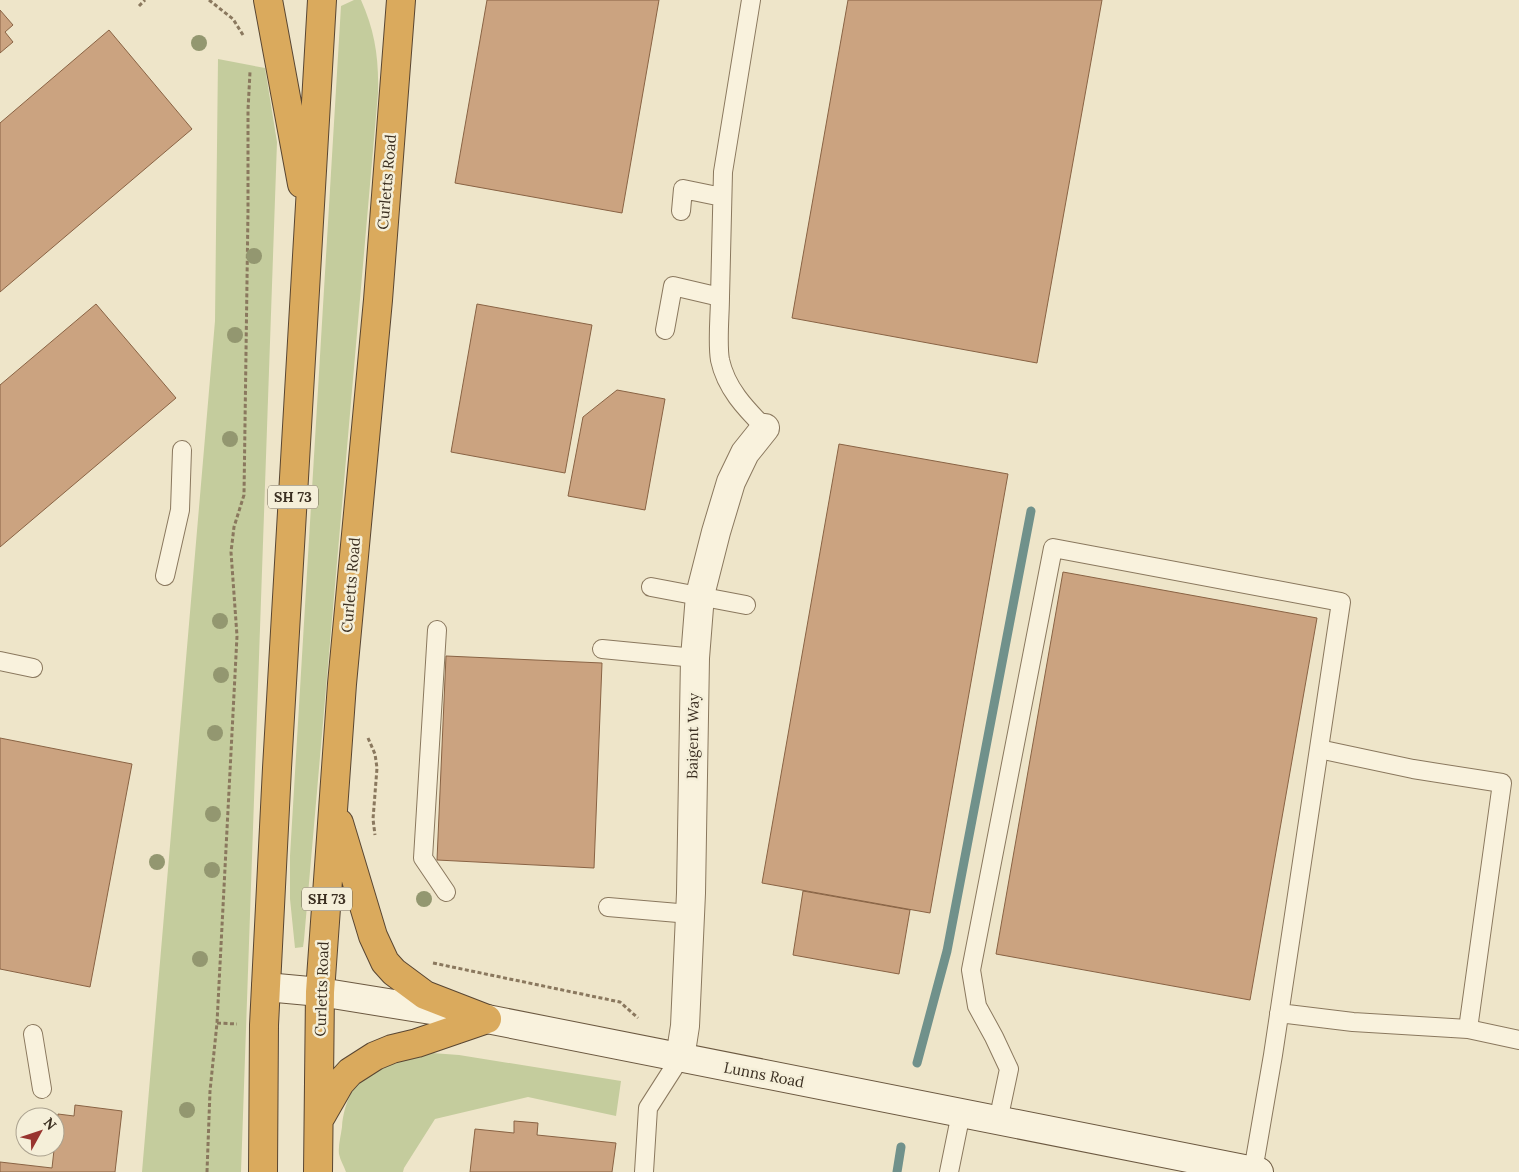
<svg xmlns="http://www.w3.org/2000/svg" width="1519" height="1172" font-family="Lora,serif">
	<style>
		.green { fill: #c4cc9d }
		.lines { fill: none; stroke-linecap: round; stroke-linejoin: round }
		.stream { stroke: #70918b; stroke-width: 9 }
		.building { fill: #cba380; stroke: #896344 }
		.lane-casing { stroke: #8a785e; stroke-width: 20 }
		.street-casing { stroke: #8a785e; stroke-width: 30 }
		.secondary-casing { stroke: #6c5941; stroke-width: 30 }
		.highway-casing { stroke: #594632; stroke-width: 30 }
		.path { stroke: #8a785e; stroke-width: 3; stroke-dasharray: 4 2.5; stroke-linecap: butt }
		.lane { stroke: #f9f2dd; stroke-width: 18 }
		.street { stroke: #f9f2dd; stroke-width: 28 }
		.secondary { stroke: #f9f2dd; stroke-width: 28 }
		.highway { stroke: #daaa5d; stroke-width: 28 }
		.tree { fill: #939770 }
		.labels { text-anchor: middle; stroke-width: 5; stroke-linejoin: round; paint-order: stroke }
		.shield { fill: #f5efd9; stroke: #736958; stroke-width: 1 }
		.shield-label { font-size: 14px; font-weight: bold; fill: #3b2f21 }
		.street-label { font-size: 15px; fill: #3b2f21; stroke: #f5efd9 }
	</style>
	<rect width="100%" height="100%" fill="#eee5c9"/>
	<!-- green -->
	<path class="green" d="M354,0H361C375,31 379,59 378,93L304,940L303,947L295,948L290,899V856L341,6Z
		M218,59L265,68L277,142L241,1172H142L215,321Z
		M432,1053L459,1055L621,1081L616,1116L528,1097L435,1119L404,1168L403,1172H346C344,1166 340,1160 339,1154C338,1146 341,1135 342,1127C347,1072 384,1060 432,1053Z"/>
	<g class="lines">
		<!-- stream -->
		<path class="stream" d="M917,1063L947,951L1031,511
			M897,1172L901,1147"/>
	</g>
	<!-- building -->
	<path class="building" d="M487,0H659L622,213L455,183Z
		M848,0H1102L1037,363L792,318Z
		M0,10L13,25L5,32L13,42L0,53Z
		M109,30L192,129L0,292V123Z
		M96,304L176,398L0,547V385Z
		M477,304L592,325L565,473L451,452Z
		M617,390L665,399L645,510L568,496L583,417Z
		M839,444L1008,474L930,913L762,883Z
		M1063,572L1317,618L1250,1000L996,954Z
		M446,656L602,663L594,868L437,860Z
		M0,738L132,764L90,987L0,969Z
		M803,891L910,910L899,974L793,955Z
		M75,1105L122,1111L115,1172H0V1162L52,1168L58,1114L74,1116Z
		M514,1121L538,1123L537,1135L616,1143L612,1172H470L475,1129L514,1133Z"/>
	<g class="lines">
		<!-- lane casing -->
		<g class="lane-casing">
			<path id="lane" d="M681,211L683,189L722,197
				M720,297L723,172L751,0
				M665,330L673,286L720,297C720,315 717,343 720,360C726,388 745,408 765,428
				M165,576L180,510L182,450
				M651,587L746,605
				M437,630L423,858L446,892
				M602,649L695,658
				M0,661L33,668
				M1319,749L1413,769L1502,783L1468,1029
				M608,907L690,914
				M1279,1013L1353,1022L1468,1029L1519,1040
				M33,1034L42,1089
				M998,1121L1009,1069L994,1037L977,1006L971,970L1053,548L1341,602L1273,1055L1253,1171
				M644,1172L648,1108L680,1058
				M949,1172L961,1113"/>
		</g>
		<!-- street casing -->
		<g class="street-casing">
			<path id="street" d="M680,1058L685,1026L691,893L695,658L700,595L716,532L731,482L745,453L765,428"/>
		</g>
		<!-- secondary casing -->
		<g class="secondary-casing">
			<path id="secondary" d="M266,987L320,992L487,1019L1259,1172"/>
		</g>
		<!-- highway casing -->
		<g class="highway-casing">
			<path id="highway" d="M268,0L302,184
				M339,823L373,936L385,962L394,972L425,995L487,1019
				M320,1118L340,1083L350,1072L375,1056L392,1049L417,1043L487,1019
				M263,1172L264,1025L277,768L322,0
				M318,1172L320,992L342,684L378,300L401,0"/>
		</g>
		<!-- path -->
		<path class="path" d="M209,0L233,19L243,35
			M139,6L145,0
			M368,738L375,754L377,768L373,819L375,835
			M433,963L620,1002L638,1018
			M217,1023L237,1024
			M207,1172L210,1091L217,1023L237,636L231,552L234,527L244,495L248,210V110L250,72"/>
		<!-- lane -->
		<use href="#lane" class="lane"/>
		<!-- street -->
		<use href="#street" class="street"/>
		<!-- secondary -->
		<use href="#secondary" class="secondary"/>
		<!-- highway -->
		<use href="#highway" class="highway"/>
	</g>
	<!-- trees -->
	<g class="tree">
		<circle cx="199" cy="43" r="8"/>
		<circle cx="254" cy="256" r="8"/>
		<circle cx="235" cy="335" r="8"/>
		<circle cx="230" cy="439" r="8"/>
		<circle cx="220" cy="621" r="8"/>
		<circle cx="221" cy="675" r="8"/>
		<circle cx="215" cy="733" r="8"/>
		<circle cx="213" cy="814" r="8"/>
		<circle cx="157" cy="862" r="8"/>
		<circle cx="212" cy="870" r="8"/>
		<circle cx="424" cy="899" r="8"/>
		<circle cx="200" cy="959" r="8"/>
		<circle cx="187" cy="1110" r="8"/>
	</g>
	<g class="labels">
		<!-- shield labels -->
		<g class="shield">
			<rect x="268" y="485.5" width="50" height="23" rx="4"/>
			<rect x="302" y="887.5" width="50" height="23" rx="4"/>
		</g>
		<g class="shield-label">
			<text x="293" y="502">SH 73</text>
			<text x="327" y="904">SH 73</text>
		</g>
		<!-- street labels -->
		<g class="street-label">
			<text transform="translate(387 182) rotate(-85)" y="5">Curletts Road</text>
			<text transform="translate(351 585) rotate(-85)" y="5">Curletts Road</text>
			<text transform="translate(693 736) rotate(-89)" y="5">Baigent Way</text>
			<text transform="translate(322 989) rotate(-88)" y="5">Curletts Road</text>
			<text transform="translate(764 1075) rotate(11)" y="5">Lunns Road</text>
		</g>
	</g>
	<!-- north arrow -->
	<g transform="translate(40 1132) rotate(50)"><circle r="24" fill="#f5efd9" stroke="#aba28f"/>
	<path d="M0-4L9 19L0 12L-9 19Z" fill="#98342f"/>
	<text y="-8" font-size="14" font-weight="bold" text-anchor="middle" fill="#3b2f21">N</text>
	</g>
</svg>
